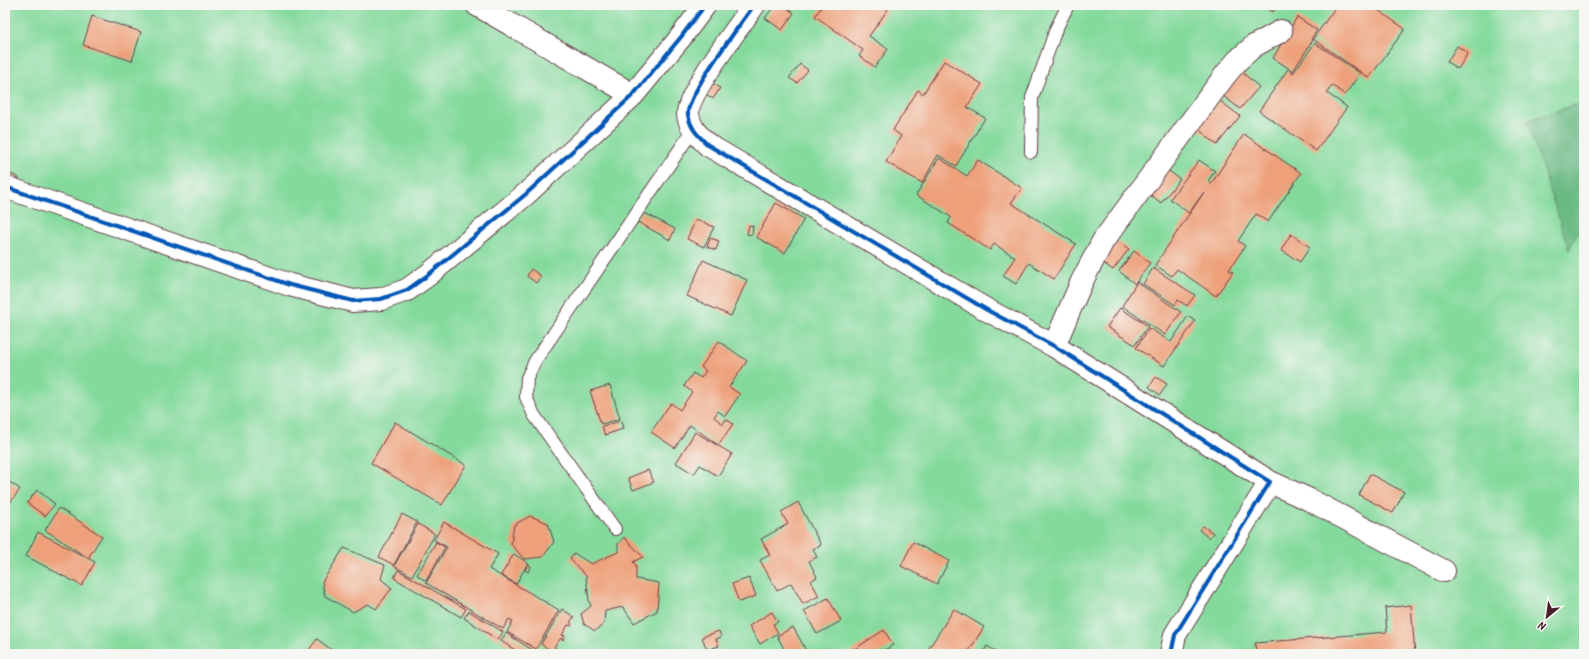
<svg xmlns="http://www.w3.org/2000/svg" width="1589" height="659" font-family="Kalam,sans-serif">
	<style>
		.green { fill: #84da9d; stroke: #677c64 }
		.forest { fill: #6bba84; stroke: #5a6c58 }
		.building { fill: #eea07a }
		.lines { fill: none; stroke-linecap: round; stroke-linejoin: round }
		.lane-casing { stroke: #643d45; stroke-width: 14 }
		.street-casing { stroke: #643d45; stroke-width: 24 }
		.lane { stroke: #fff; stroke-width: 12 }
		.street { stroke: #fff; stroke-width: 22 }
		.cycleway-casing { stroke: #f6f6f2; stroke-width: 6 }
		.cycleway { stroke: #0057b8; stroke-width: 4 }
	</style>
	<rect width="100%" height="100%" fill="#f6f6f2"/>
	<filter id="ink" filterUnits="userSpaceOnUse"><feTurbulence type="fractalNoise" baseFrequency=".025" numOctaves="2"/><feDisplacementMap in="SourceGraphic" scale="8" xChannelSelector="R" yChannelSelector="G"/><feConvolveMatrix kernelMatrix="1 2 1 2 8 2 1 2 1" color-interpolation-filters="sRGB"/></filter>
	<filter id="wash" filterUnits="userSpaceOnUse"><feTurbulence type="fractalNoise" baseFrequency=".012" numOctaves="4" result="noise"/><feDisplacementMap in="SourceGraphic" scale="16" xChannelSelector="R" yChannelSelector="G"/><feGaussianBlur stdDeviation="0.9" result="paint"/><feColorMatrix in="noise" values="0 0 0 0 0 0 0 0 0 0 0 0 0 0 0 0 0 1.4 0 .05"/><feComposite in="paint" operator="in"/></filter>
	<g filter="url(#wash)">
		<rect width="100%" height="100%" fill="#f4e8d7"/>
		<!-- green -->
		<path class="green" d="M5,5H1584V654H5Z"/>
		<!-- forest -->
		<path class="forest" d="M1584,102V220L1569,250L1527,121Z"/>
		<g id="blocks">
			<!-- building -->
			<path class="building" d="M775,5H783L794,13L782,30L765,18Z
				M823,5H891L869,36L888,49L875,67L859,56L863,50L815,16Z
				M1262,5H1277L1273,12Z
				M1337,5H1371L1405,29L1369,78L1313,39Z
				M92,16L141,32L132,61L83,45Z
				M1297,17L1317,30L1311,39L1313,40L1293,71L1273,58Z
				M1315,43L1360,73L1345,95L1332,85L1327,93L1347,107L1316,151L1259,111L1288,69L1293,73Z
				M1457,46L1468,53L1458,69L1447,62Z
				M944,61L982,84L967,107L985,118L956,166L938,155L922,183L886,162L901,136L893,130L918,90L923,94Z
				M800,64L808,70L797,83L789,78Z
				M1242,72L1259,87L1240,109L1222,95Z
				M711,82L720,88L713,99L703,92Z
				M1219,100L1240,116L1217,145L1196,127Z
				M1244,134L1301,173L1268,222L1256,214L1238,241L1245,246L1229,270L1233,272L1216,296L1177,269L1172,276L1155,265L1204,192L1189,213L1170,199L1199,160L1215,171L1208,181L1211,184Z
				M939,158L967,176L978,160L1022,188L1011,203L1076,244L1054,279L1029,263L1016,284L1003,276L1015,257L994,244L990,250L948,223L951,217L916,195Z
				M1165,168L1180,179L1161,203L1147,192Z
				M9,173L19,178L15,186L5,181Z
				M776,203L804,219L785,253L756,237Z
				M641,211L675,229L670,240L636,221Z
				M696,219L714,227L704,247L687,239Z
				M749,225L753,226L752,235L747,234Z
				M1291,234L1310,247L1300,262L1281,250Z
				M710,238L719,241L716,250L707,247Z
				M1114,239L1129,249L1113,270L1099,260Z
				M1134,251L1150,263L1135,284L1119,271Z
				M703,260L747,280L731,316L687,296Z
				M1153,268L1195,295L1187,306L1178,300L1175,305L1143,284Z
				M531,269L541,276L536,283L527,276Z
				M1137,282L1181,312L1165,335L1122,306Z
				M1120,308L1148,326L1135,345L1107,327Z
				M1188,316L1195,321L1164,366L1136,348L1149,328L1171,342Z
				M719,341L747,361L729,387L740,394L725,416L718,411L714,417L723,424L726,419L733,424L718,445L690,425L675,448L651,432L671,403L680,410L692,392L684,386L693,373L701,378L706,371L701,367Z
				M1156,377L1167,384L1160,395L1149,387Z
				M610,385L620,419L601,424L590,391Z
				M621,421L623,429L605,435L602,426Z
				M395,422L466,465L442,505L371,463Z
				M695,432L732,454L718,476L700,465L694,474L676,463Z
				M648,470L654,482L633,490L628,478Z
				M1370,474L1404,492L1393,513L1359,495Z
				M5,479L20,489L8,506L5,504Z
				M37,490L55,504L45,516L27,503Z
				M798,502L821,545L813,549L817,557L809,561L817,577L811,581L819,596L803,604L791,583L777,591L760,560L770,555L761,539L788,524L781,512Z
				M59,508L102,536L88,558L45,530Z
				M402,514L417,522L394,565L379,557Z
				M530,516L548,523L554,542L543,557L524,559L511,544L514,525Z
				M444,522L498,554L489,569L559,610L536,649L507,632L513,621L509,619L503,629L426,583L447,547L434,540Z
				M418,524L435,534L412,576L394,566Z
				M1203,526L1213,533L1209,538L1199,530Z
				M38,532L95,562L82,586L26,556Z
				M624,537L643,557L633,562L636,565V579L659,583L657,611L634,623L623,607L605,611L604,624L595,631L584,624L581,614L591,606L589,601L586,576L570,559L574,553L591,564L618,552V544Z
				M436,542L445,547L426,581L417,575Z
				M913,542L949,561L937,584L901,566Z
				M344,548L385,565L381,579L392,588L376,609L368,604L353,612L325,596L322,582Z
				M514,554L528,563L516,584L501,575Z
				M528,564L531,566L528,572L525,570Z
				M398,570L466,609L461,617L394,578Z
				M749,578L756,596L739,602L732,584Z
				M828,598L841,621L817,634L804,611Z
				M1411,605L1415,654H1256L1255,643L1387,632L1385,608Z
				M562,609L574,617L570,622L572,624L571,626L568,625L562,635L565,636L563,640L561,638L554,647L557,649L555,652H553L541,644Z
				M954,609L984,627L967,654H928L926,653Z
				M469,611L503,632L498,640L464,618Z
				M772,612L778,622L773,624L778,633L760,644L749,626Z
				M793,627L808,654H787L777,636Z
				M884,630L893,645L878,654H847Z
				M719,631L721,637L716,639L719,646L707,650L702,637Z
				M506,633L537,653L539,650L545,654H521L501,641Z
				M317,639L337,654H306Z
				M987,646L1000,654H982Z"/>
		</g>
	</g>
	<g filter="url(#ink)">
		<use href="#blocks" fill-opacity="0" stroke="#643d45" stroke-width="1"/>
		<g class="lines">
			<!-- lane casing -->
			<g class="lane-casing">
				<path id="lane" d="M1031,152L1032,98L1056,29L1068,5
					M615,529L534,415L526,397L527,378L535,361L693,130"/>
			</g>
			<!-- street casing -->
			<g class="street-casing">
				<path id="street" d="M477,5L633,95
					M754,5C741,24 685,96 688,115C691,130 698,135 708,145L987,310L1054,346L1270,482L1175,635L1171,654
					M5,187L290,285L353,301L381,299L407,290L428,275L526,194L633,95L681,37L705,5
					M1054,346L1082,281L1103,241L1226,74L1238,60L1254,46L1281,31
					M1270,482L1310,500L1444,571"/>
			</g>
			<!-- lane -->
			<use href="#lane" class="lane"/>
			<!-- street -->
			<use href="#street" class="street"/>
			<!-- cycleway casing -->
			<g class="cycleway-casing">
				<path id="cycleway" d="M754,5C741,24 685,96 688,115C691,130 698,135 708,145L987,310L1054,346L1270,482L1175,635L1171,654
					M5,187L290,285L353,301L381,299L407,290L428,275L526,194L633,95L681,37L705,5"/>
			</g>
			<!-- cycleway -->
			<use href="#cycleway" class="cycleway"/>
		</g>
	</g>
	<!-- margin -->
	<rect width="1589" height="659" fill="none" stroke="#f6f6f2" stroke-width="20"/>
	<!-- north arrow -->
	<g transform="translate(1547 617) rotate(209)" stroke="#f6f6f2" stroke-width="3" paint-order="stroke">
	<path d="M0-3L7 15L0 10L-7 15Z" fill="#4a1f2b"/>
	<text y="-6" font-size="11" font-weight="bold" text-anchor="middle" fill="#4a1f2b">N</text>
	</g>
</svg>
